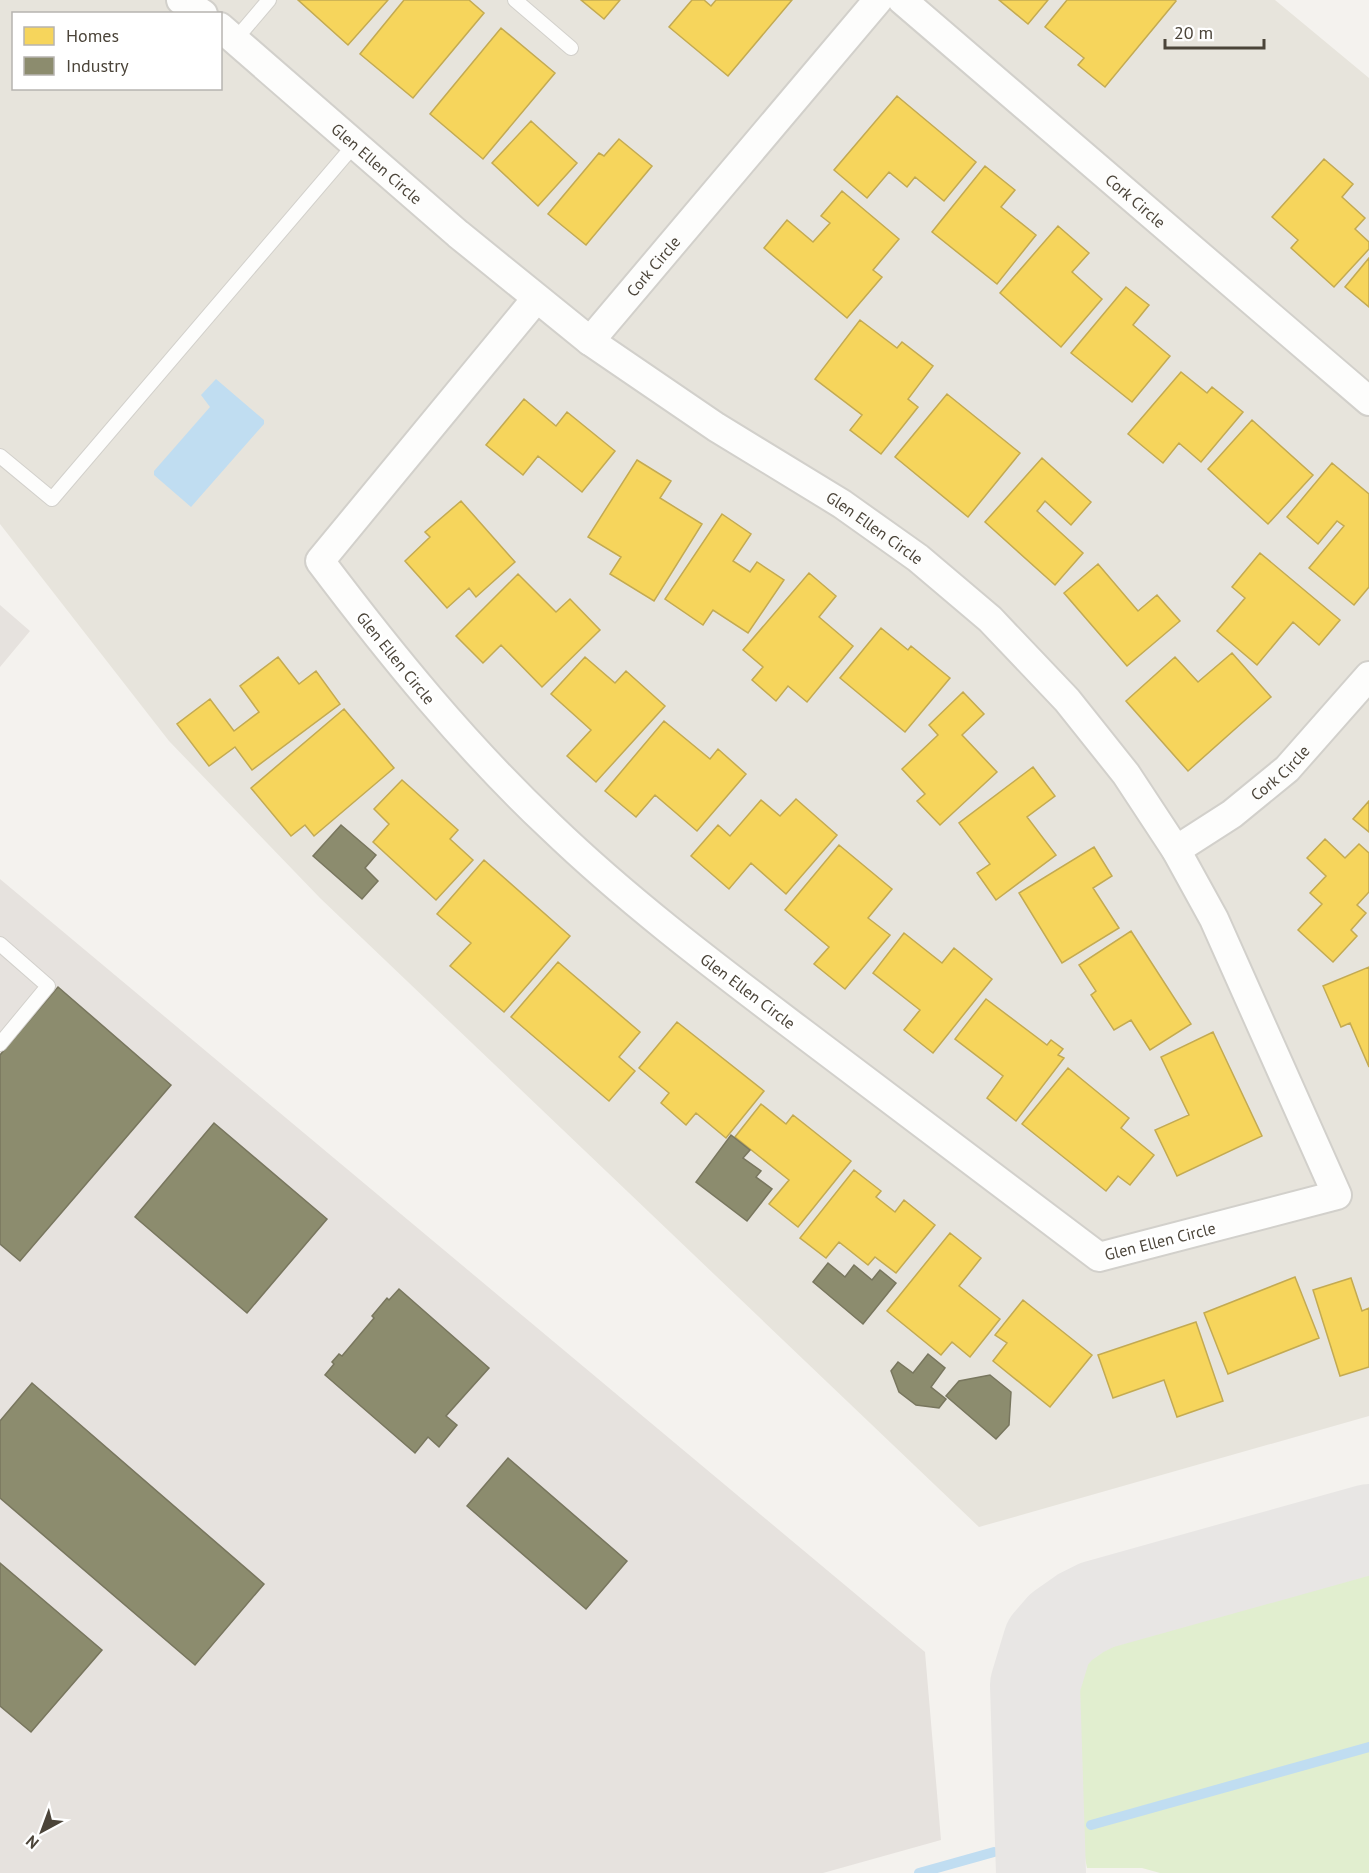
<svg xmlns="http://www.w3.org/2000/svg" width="1369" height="1873" font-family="'PT Sans',sans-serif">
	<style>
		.residential { fill: #e7e4dc; fill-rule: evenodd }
		.industrial { fill: #e6e2de }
		.green { fill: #e1eecf }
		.water { fill: #c0ddf1 }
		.homes { fill: #f6d55c; stroke: #c3aa52; stroke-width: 1.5 }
		.industry { fill: #8c8c6e; stroke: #78765e; stroke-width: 1.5 }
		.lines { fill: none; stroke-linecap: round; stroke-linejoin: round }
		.stream { stroke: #c0ddf1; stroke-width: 10 }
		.taxiway { stroke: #e8e6e4; stroke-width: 90 }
		.lane-casing { stroke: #d2d0cb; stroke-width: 16 }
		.street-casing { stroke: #d2d0cb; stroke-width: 32 }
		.lane { stroke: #fdfdfc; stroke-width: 14 }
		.street { stroke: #fdfdfc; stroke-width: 28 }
		.labels { text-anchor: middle; stroke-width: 6; stroke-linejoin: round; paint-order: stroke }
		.street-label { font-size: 16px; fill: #4b4439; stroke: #fff }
	</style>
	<rect width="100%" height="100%" fill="#f4f2ee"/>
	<!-- residential -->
	<path class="residential" d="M0,0H1275L1369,78V1416L979,1527L320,898L169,741L0,524ZM14,14H220V88H14Z"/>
	<!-- industrial -->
	<path class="industrial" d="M0,605L30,631L0,667Z
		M0,879L925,1652L941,1840L823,1873H0Z"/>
	<!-- green -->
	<path class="green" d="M1369,1570V1873H1160L1142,1868H1087L1072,1791L1073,1691L1090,1657L1106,1647Z"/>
	<!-- water -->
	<path class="water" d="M216,379L264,420V424L191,507L154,475V471L210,407L201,395Z"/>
	<!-- homes -->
	<path class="homes" d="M298,0H388L348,45Z
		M404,0H469L484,13L413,98L360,54Z
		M581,0H620L604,19Z
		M692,0H704L711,6L716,0H792L728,76L669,27Z
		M999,0H1048L1028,24Z
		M1067,0H1175L1176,1L1105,87L1078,65L1084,58L1045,27Z
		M501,28L555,73L483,159L430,114Z
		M897,96L976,162L944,201L915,177L907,187L889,172L867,198L834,170Z
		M531,121L577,163L538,206L492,163Z
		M619,139L652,166L586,245L548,214L599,153L604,156Z
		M1324,159L1353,184L1342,197L1365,218L1355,229L1369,242V249L1334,287L1291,248L1298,240L1272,217Z
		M985,166L1015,190L1001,207L1036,235L997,284L932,232Z
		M842,191L899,239L873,270L882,277L847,318L764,248L787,220L813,242L830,223L821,216Z
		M1058,226L1089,253L1072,272L1102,299L1061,347L1000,293Z
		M1369,258V307L1345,287Z
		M1126,287L1149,305L1133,325L1170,356L1132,402L1071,353Z
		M860,320L897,348L902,342L933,366L908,399L918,407L881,454L850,430L862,415L815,379Z
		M1181,372L1207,393L1212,387L1243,412L1201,462L1179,443L1163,463L1128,434Z
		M947,394L1020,453L968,517L895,457Z
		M524,399L556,426L567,412L615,451L582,492L538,456L523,475L486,445Z
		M1252,420L1313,475L1268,524L1208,469Z
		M1042,458L1091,502L1071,525L1045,501L1037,511L1083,553L1055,585L985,522Z
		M637,460L671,481L660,498L702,524L654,601L610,574L621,557L588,537Z
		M1332,463L1369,494V587L1354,605L1309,568L1344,526L1337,521L1318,544L1287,517Z
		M461,501L515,562L476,597L469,588L447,608L405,561L430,537L425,532Z
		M722,514L751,534L733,561L750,572L757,562L784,580L748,633L713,610L703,625L665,599Z
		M1260,553L1340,620L1319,645L1293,622L1257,665L1217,631L1245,598L1232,587Z
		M1098,564L1138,611L1157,595L1180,621L1127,666L1064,593Z
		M809,573L836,596L819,617L853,646L807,702L788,686L776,701L752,680L763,667L743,650Z
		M518,574L556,612L570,599L600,630L542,687L501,645L483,663L456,636Z
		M881,628L908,650L911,646L950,678L905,732L840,678Z
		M1232,653L1271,697L1188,771L1126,701L1175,657L1198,682Z
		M278,657L299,684L316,671L340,704L252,770L235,747L209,766L177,724L210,699L234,731L259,712L240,686Z
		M585,657L615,683L626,671L665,706L596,782L567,756L591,730L551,694Z
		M963,692L984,714L962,735L997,772L940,825L917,801L925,794L902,769L938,735L929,725Z
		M344,709L394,768L314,836L305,825L291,836L251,788Z
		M664,721L710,759L718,749L746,774L697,831L655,795L636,817L605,791Z
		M1033,767L1055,796L1027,817L1056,855L996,900L977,873L990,864L959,823Z
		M402,780L458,830L450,839L473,860L436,900L373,842L389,824L374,809Z
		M796,799L837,835L786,894L751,863L729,889L691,856L718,825L730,836L761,800L780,816Z
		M1369,801V832L1353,819Z
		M1325,839L1345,858L1359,844L1369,853V892L1357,905L1366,913L1351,930L1357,936L1333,962L1298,930L1322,904L1310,893L1326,876L1307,858Z
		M839,845L892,889L868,918L890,935L845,989L814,964L829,947L785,910Z
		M1094,847L1112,876L1093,888L1119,928L1062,963L1019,893Z
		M484,860L570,936L504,1012L450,966L471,943L437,914Z
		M1131,931L1191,1024L1150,1050L1131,1020L1114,1030L1091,995L1096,991L1079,965Z
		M904,933L942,963L954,948L992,979L933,1053L904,1030L920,1010L873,973Z
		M558,962L640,1032L619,1057L635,1071L609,1101L511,1017Z
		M1369,967V1067L1350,1023L1341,1027L1323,986Z
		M986,999L1047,1045L1051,1040L1063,1049L1058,1055L1064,1058L1016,1121L987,1098L1003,1076L955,1039Z
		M677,1022L764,1091L726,1138L696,1113L686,1125L661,1103L669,1093L639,1068Z
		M1213,1032L1262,1136L1177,1176L1155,1130L1189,1115L1161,1057Z
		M1068,1068L1129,1118L1121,1128L1154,1155L1130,1185L1118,1176L1106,1191L1022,1124Z
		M761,1104L786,1124L793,1115L851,1161L798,1227L769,1204L789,1180L735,1137Z
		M854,1170L881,1191L876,1197L895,1212L904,1200L935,1225L896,1273L875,1257L868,1265L839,1242L826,1258L800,1238Z
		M950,1233L981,1258L959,1286L1000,1319L970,1357L952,1342L941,1355L887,1311Z
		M1295,1277L1319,1338L1228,1374L1204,1313Z
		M1351,1278L1362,1311L1369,1308V1367L1340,1376L1313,1290Z
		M1023,1300L1092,1355L1050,1407L993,1361L1007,1343L995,1335Z
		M1196,1322L1223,1401L1177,1417L1164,1380L1113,1398L1098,1355Z"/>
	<!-- industry -->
	<path class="industry" d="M341,825L376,855L365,868L378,881L362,899L313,856Z
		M58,987L171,1085L20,1261L0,1244V1055Z
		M214,1123L327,1219L247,1313L135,1217Z
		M731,1135L750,1150L743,1158L761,1171L756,1177L772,1189L747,1221L696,1182Z
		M828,1263L845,1277L854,1265L872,1280L880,1270L896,1283L863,1324L813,1282Z
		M399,1289L489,1368L446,1416L457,1425L439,1447L428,1437L415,1453L325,1375L334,1364L332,1362L339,1354L342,1356L374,1318L372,1316L387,1298L389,1300Z
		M928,1354L945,1368L931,1387L946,1399L939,1408L916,1405L899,1392L891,1371L898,1362L913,1373Z
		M990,1375L1011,1392L1009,1425L996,1439L946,1396L959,1381Z
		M32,1383L264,1584L195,1665L0,1498V1421Z
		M508,1458L627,1561L586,1609L467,1506Z
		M0,1563L102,1650L31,1732L0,1706Z"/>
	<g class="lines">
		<!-- stream -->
		<path class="stream" d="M1091,1825L1369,1747
			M919,1873L994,1852"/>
		<!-- taxiway -->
		<path class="taxiway" d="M1041,1873L1035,1685L1048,1642L1061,1627L1081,1613L1097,1605L1369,1529"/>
		<!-- lane casing -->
		<g class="lane-casing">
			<path id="lane" d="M515,0L571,48
				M235,40L269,0
				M0,456L52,499L355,144
				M0,944L48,986L0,1044"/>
		</g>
		<!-- street casing -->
		<g class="street-casing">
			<g id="street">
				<path d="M181,0L203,14"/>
				<path id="s1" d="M902,0L1369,401"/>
				<path id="s2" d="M220,27L458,234L590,341L716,427L842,504L918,558L990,619L1067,700L1126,774L1176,850L1214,919L1337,1195L1099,1257C1000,1183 902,1108 804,1034C717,968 630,903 551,827C465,746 391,655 320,561L536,299"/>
				<path id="s3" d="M590,341L878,0"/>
				<path id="s4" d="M1176,850L1232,814L1287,769L1369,676"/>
			</g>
		</g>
		<!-- lane -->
		<use href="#lane" class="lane"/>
		<!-- street -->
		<use href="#street" class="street"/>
	</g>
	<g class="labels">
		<!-- street labels -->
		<g class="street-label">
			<text dy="6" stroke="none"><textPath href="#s2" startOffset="208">Glen Ellen Circle</textPath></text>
			<text dy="6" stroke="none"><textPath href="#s1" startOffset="308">Cork Circle</textPath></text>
			<text dy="6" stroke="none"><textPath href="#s3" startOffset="98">Cork Circle</textPath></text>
			<text dy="6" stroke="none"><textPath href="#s2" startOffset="826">Glen Ellen Circle</textPath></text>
			<text transform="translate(396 658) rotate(51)" y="6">Glen Ellen Circle</text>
			<text dy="6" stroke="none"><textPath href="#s4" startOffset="130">Cork Circle</textPath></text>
			<text transform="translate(748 991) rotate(37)" y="6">Glen Ellen Circle</text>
			<text transform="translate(1160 1241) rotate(-14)" y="6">Glen Ellen Circle</text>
		</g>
	</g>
	<!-- legend -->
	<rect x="12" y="12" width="210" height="78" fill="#ffffff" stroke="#b7b4b0" stroke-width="1.5"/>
	<rect x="24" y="27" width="30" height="18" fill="#f6d55c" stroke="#b7b4b0" stroke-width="1.5"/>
	<text x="66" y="42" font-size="18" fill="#4b4439">Homes</text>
	<rect x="24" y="57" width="30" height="18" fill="#8c8c6e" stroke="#b7b4b0" stroke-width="1.5"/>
	<text x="66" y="72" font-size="18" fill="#4b4439">Industry</text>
	<!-- north arrow -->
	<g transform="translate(42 1831) rotate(221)" stroke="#ffffff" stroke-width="4.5" paint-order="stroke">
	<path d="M0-4.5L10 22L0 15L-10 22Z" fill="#4b4439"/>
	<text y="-9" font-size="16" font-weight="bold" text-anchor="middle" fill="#4b4439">N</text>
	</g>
	<!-- scale -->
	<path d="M1165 39v9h99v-9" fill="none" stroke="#4b4439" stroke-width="3"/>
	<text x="1174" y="39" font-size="18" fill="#4b4439" stroke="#ffffff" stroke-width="4.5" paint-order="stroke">20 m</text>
</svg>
